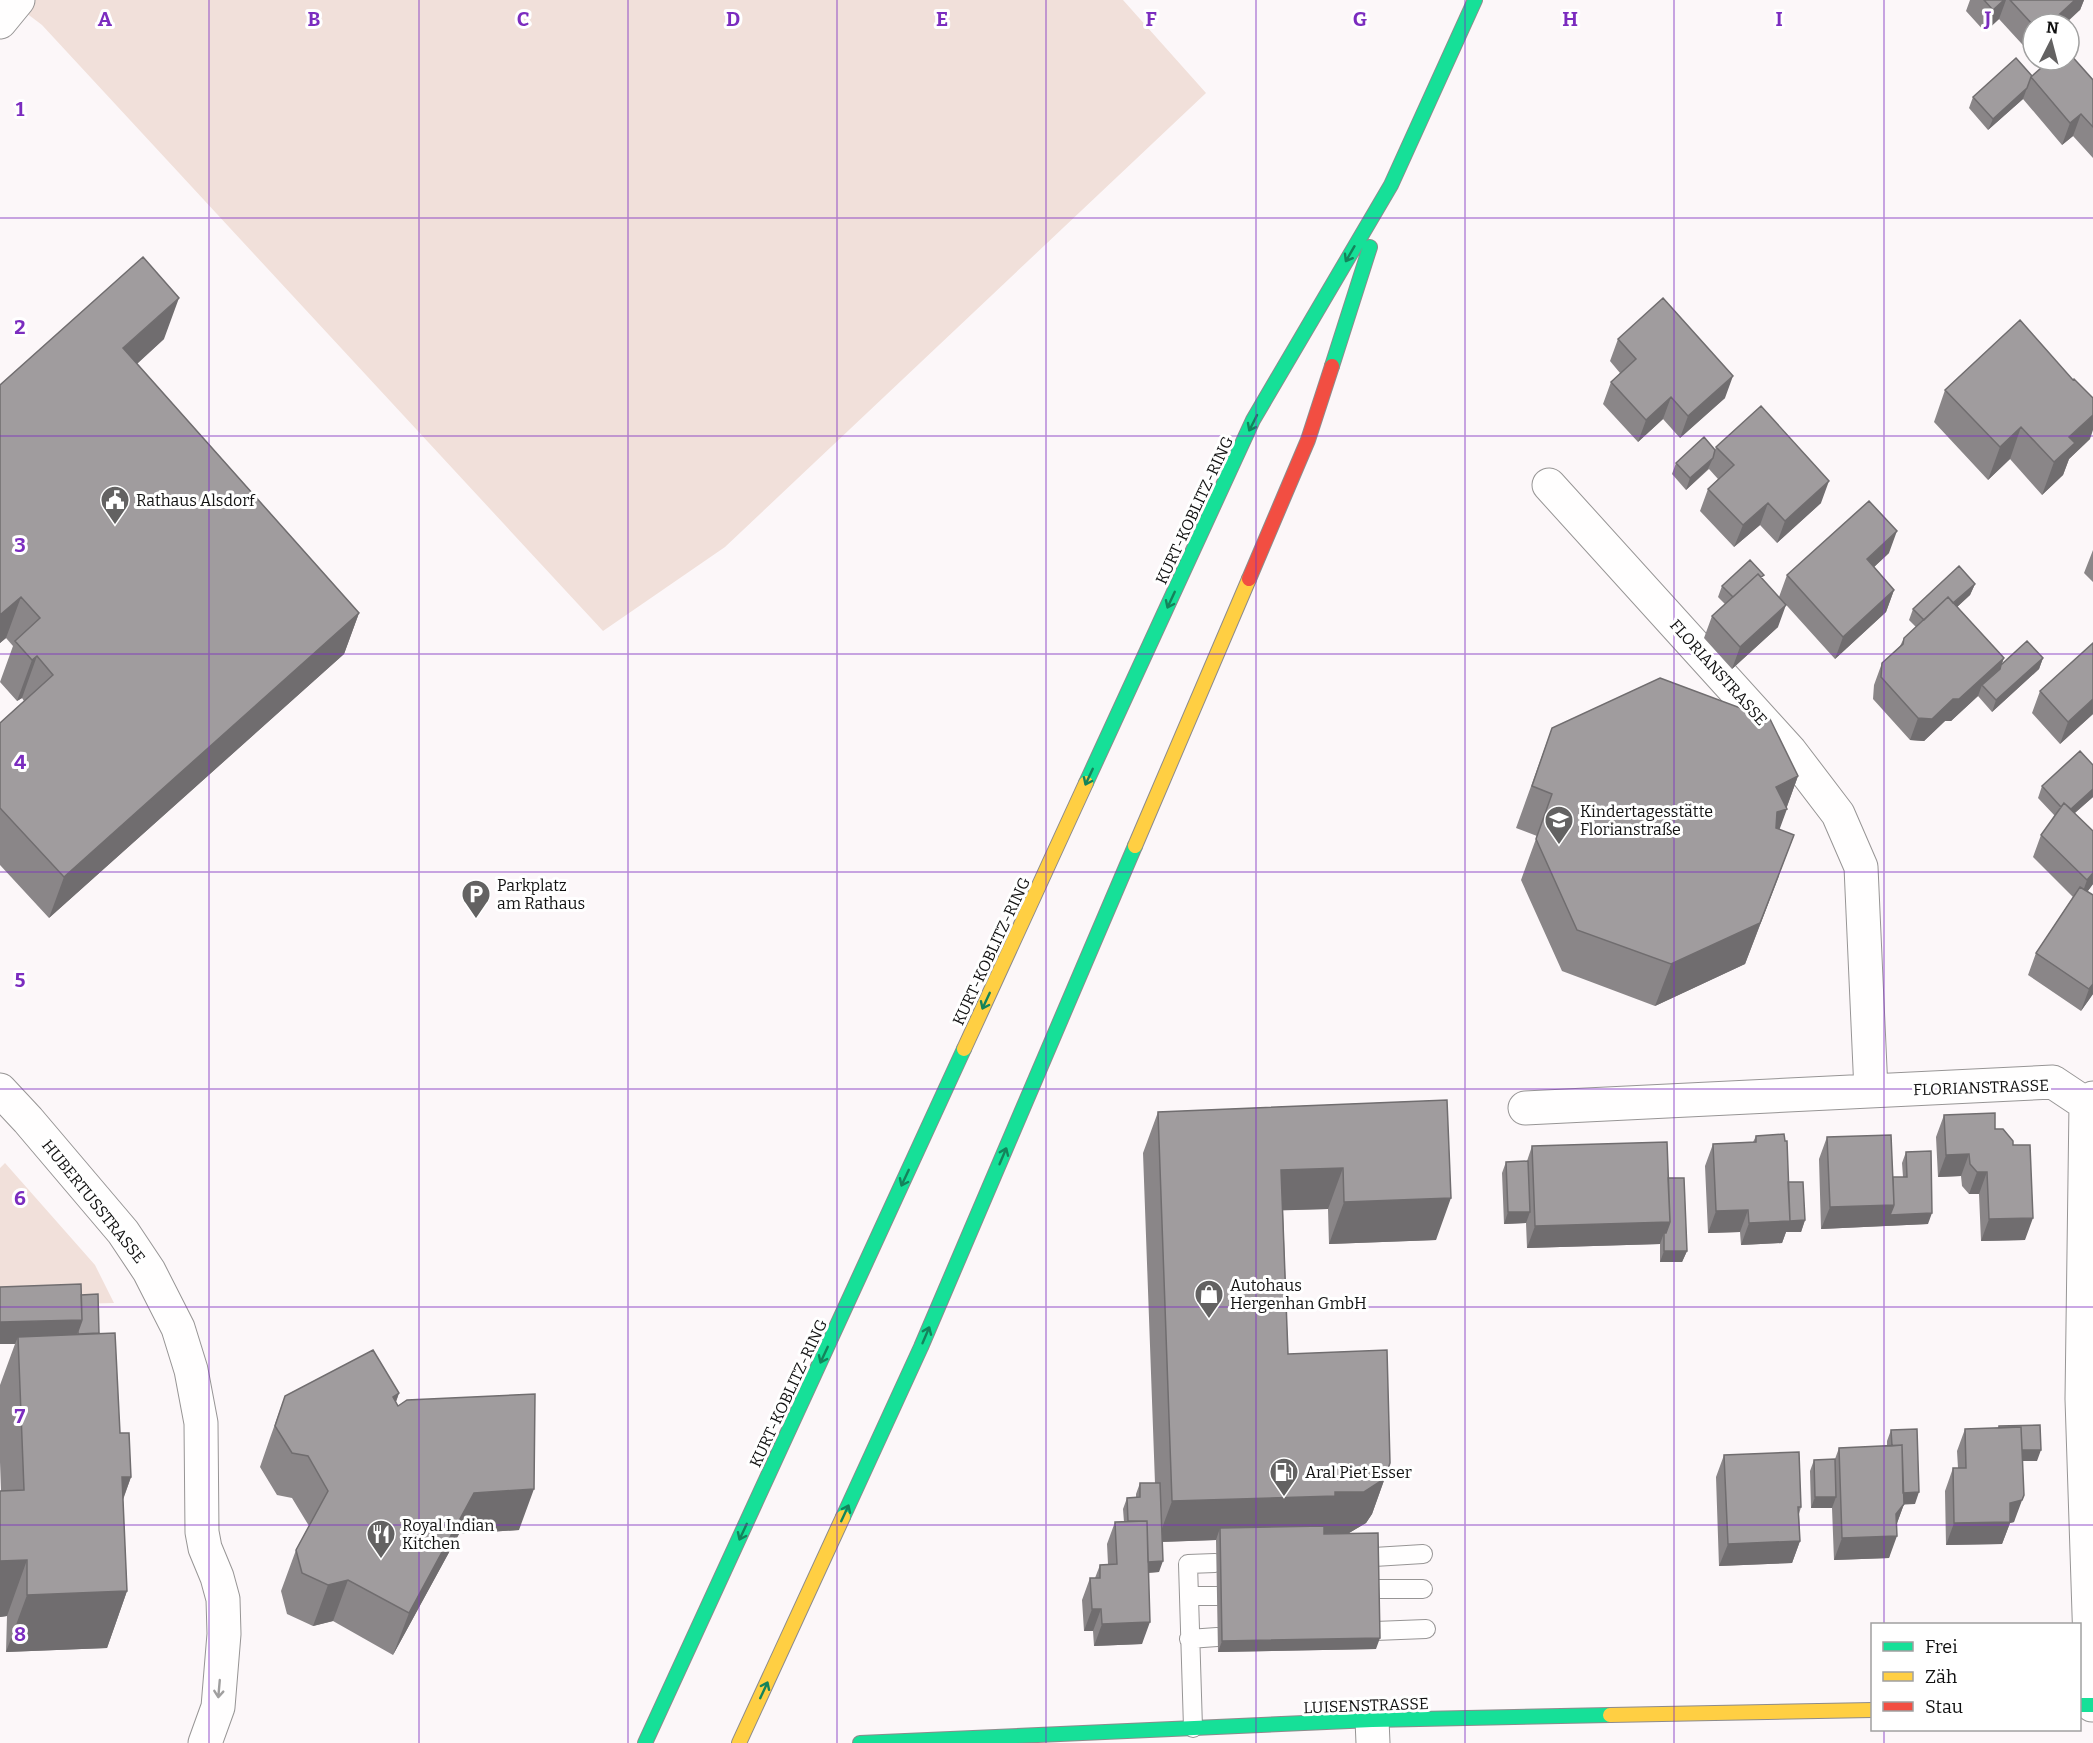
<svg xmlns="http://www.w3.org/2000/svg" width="2093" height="1743" font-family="Bitter,serif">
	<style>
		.green { fill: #f1e0da }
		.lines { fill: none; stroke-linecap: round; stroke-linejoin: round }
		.lane-casing { stroke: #979595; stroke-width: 20 }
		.street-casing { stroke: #979595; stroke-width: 35 }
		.fast-casing { stroke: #8d8b8c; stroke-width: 16 }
		.slow-casing { stroke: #8d8b8c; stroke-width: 16 }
		.jam-casing { stroke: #8d8b8c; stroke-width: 16 }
		.lane { stroke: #fffefe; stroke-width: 18 }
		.street { stroke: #fffefe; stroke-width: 33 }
		.fast { stroke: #16e098; stroke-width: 14 }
		.slow { stroke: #ffcf43; stroke-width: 14 }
		.jam { stroke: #f24e42; stroke-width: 14 }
		.wall { fill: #8a8688 }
		.shaded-wall { fill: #706d6f }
		.building { fill: #a09c9e; stroke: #706d6f; stroke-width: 1.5 }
		.oneway { stroke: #14835b }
		.oneway2 { stroke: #a09f9f }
		.grid { fill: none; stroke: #7b2cbf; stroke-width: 1.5; stroke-opacity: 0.55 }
		.labels { text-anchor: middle; stroke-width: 6; stroke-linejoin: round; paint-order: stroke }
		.poi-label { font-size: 16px; fill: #111; stroke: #fff; text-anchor: start }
		.street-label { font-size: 16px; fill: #111; stroke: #fff }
		.grid-label { font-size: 20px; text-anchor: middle; font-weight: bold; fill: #7b2cbf; stroke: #fff; stroke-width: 6; stroke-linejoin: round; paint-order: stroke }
	</style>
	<rect width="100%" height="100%" fill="#fcf7f9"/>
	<!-- green -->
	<path class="green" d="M9,0H1123L1206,93L725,547L603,631L42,25Z
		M5,1163L95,1265L114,1303L0,1306V1168Z"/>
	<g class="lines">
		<!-- lane casing -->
		<g class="lane-casing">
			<path id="lane" d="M1374,1557L1423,1554
				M1374,1589H1423
				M1189,1596H1217
				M1375,1631L1426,1629
				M1189,1639L1217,1637
				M1193,1728L1188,1564L1215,1563"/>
		</g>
		<!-- street casing -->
		<g class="street-casing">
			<path id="street" d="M0,22L18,0
				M1549,485L1790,751L1838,814L1861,867L1871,1091
				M0,1090L28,1120L123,1232L149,1271L178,1328L191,1370L201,1423L202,1532L205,1548L217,1577L223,1599L224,1634L218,1707L205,1743
				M1525,1108L2053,1082L2086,1104
				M2092,1705L2082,1399L2086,1104L2093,1098
				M1372,1720L1373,1743"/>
		</g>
		<!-- fast casing -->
		<g class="fast-casing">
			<path id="fast" d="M1332,366L1370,247
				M1086,783L1253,420L1391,185L1475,0
				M843,1517L921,1347L1135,846
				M2080,1705H2093
				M645,1743L964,1049
				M860,1743L1372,1720L1610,1715"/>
		</g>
		<!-- slow casing -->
		<g class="slow-casing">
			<path id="slow" d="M1135,846L1249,579
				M964,1049L1086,783
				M1610,1715L1872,1710
				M739,1743L843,1517"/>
		</g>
		<!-- jam casing -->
		<g class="jam-casing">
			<path id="jam" d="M1249,579L1308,440L1332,366"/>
		</g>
		<!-- lane -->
		<use href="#lane" class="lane"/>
		<!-- street -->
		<use href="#street" class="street"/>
		<!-- fast -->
		<use href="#fast" class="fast"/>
		<!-- slow -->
		<use href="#slow" class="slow"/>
		<!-- jam -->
		<use href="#jam" class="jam"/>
	</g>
	<!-- wall -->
	<path class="wall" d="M1970,0H2084L2080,10L2033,24V53L2032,55L1999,19L1985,32L1966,11Z
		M2032,76L2093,80V158L2073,136L2062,145L2023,99L1988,130L1969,108L1973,97Z
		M164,339L137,364L359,613L344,654L49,918L0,865V723L24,701L22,698L17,701L0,682L13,646L6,638L0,643V385Z
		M1618,339L1725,398L1680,438L1663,419L1638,442L1603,404L1611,382L1620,373L1610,361Z
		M1945,390L2090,439L2069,459L2063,475L2042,495L2010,459L1988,480L1934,422Z
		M1716,447L1821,503L1777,543L1760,525L1734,547L1700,511L1708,489L1718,479L1709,469L1686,490L1672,474L1676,463L1715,450Z
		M2093,550V582L2084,573Z
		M1889,553L1874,567L1894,590L1886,612L1835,659L1779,597L1787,575Z
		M1762,579L1778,627L1732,669L1704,638L1712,616L1725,604L1718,597L1722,586Z
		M1975,584L1970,595L1957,607L2004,658L2001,665L2043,658L2039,669L1992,712L1978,696L1951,721H1945L1924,741L1910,740L1873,699L1874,685L1882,663L1900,646L1904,638L1916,627L1909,620L1913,609Z
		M2040,691L2093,714L2060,744L2032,713Z
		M1552,728L1798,776L1779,829V876L1745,964L1655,1006L1562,971L1521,880L1537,836L1516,828Z
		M2042,786L2093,797L2075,813L2093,884L2087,892L2093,994L2081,1011L2028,975L2036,953L2073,897L2033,857L2041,835L2055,816L2038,798Z
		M1447,1100L1436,1240L1329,1244L1328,1209L1283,1210L1288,1354L1387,1472L1372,1514L1366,1523L1349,1533L1324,1534L1376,1649L1218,1652L1216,1540L1162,1542L1159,1572L1149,1573L1142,1644L1094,1646L1093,1631H1084L1082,1600L1090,1578H1095L1100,1565L1108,1564L1107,1544L1115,1522H1124L1123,1509L1127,1498H1136V1494L1140,1483H1155L1143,1153L1158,1112Z
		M1944,1115L1995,1129L2013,1145L2025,1240L1981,1241L1979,1194H1969L1962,1186L1961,1176L1938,1177L1936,1137Z
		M1756,1136L1788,1182L1805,1220L1801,1232H1786L1782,1243L1741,1245L1740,1232L1708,1233L1705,1166L1713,1144L1753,1142Z
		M1827,1137L1893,1177H1903L1902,1163L1906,1152L1928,1224L1821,1229L1819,1159Z
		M1532,1146L1668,1178L1687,1251L1682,1262H1660V1244L1527,1248L1526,1223L1504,1224L1502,1173L1506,1162L1527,1161Z
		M81,1295L99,1333L120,1433L131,1477L123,1500L127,1591L107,1648L6,1652L7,1616L0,1617V1491H1L0,1462V1385L15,1344H0Z
		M399,1393L396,1402L398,1406L519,1530L459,1534L393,1655L333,1621L313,1626L287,1614L281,1591L296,1550L309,1526L292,1498L277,1495L260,1467L270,1438L285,1396Z
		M1999,1426L2037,1461H2022L2014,1522L2010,1523L2002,1544L1946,1545L1945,1491L1953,1468H1958L1957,1451L1965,1429L1998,1428Z
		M1891,1430L1915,1504H1904L1897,1523L1889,1558L1834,1560L1832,1508H1811L1810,1471L1814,1460L1835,1459L1839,1448L1887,1446V1441Z
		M1724,1455L1801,1507L1799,1514L1800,1541L1792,1563L1719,1566L1716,1477Z"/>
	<!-- shaded-wall -->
	<path class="shaded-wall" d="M2004,0H2006L1999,19L1985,32L1993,10Z
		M2075,0H2084L2080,10L2065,24H2049Z
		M2027,88L2023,99L1988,130L1993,119Z
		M2081,114L2073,136L2062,145L2070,123Z
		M179,298L164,339L108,390L123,348Z
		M1733,376L1725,398L1680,438L1688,416Z
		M1671,397L1663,419L1638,442L1646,420Z
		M2093,415V430L2090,439L2069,459L2063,475L2042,495L2054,462L2069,437Z
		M2021,427L2010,459L1988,480L2000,447Z
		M1713,458L1708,469L1686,490L1690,478Z
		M1829,481L1821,503L1777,543L1785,521Z
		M1768,503L1760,525L1734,547L1743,525Z
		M1897,531L1889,553L1859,581L1867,559Z
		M1975,584L1970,595L1942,621L1946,610Z
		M1894,590L1886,612L1835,659L1843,637Z
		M21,597L6,638L0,643V615Z
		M1786,605L1778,627L1732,669L1740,647Z
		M359,613L344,654L49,918L64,877Z
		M37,656L22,698L17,701L32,660Z
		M2004,658L1996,680L1982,685L1978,696L1951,721H1945L1924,741L1910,740L1918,718L1953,699Z
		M2043,658L2039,669L1992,712L1996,700Z
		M2093,699V714L2060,744L2068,722Z
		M1798,776L1786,809H1787L1772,850L1776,787Z
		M2093,789V797L2062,824L2066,813Z
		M1794,835L1745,964L1655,1006L1671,964Z
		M2093,873V884L2079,903L2087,880Z
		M2093,984V994L2081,1011L2089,989Z
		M1969,1154L1961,1176L1938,1177L1946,1155Z
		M1343,1168L1328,1209L1266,1211L1281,1170Z
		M1977,1172H1987L1979,1194H1969Z
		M1451,1198L1436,1240L1329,1244L1344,1202Z
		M1894,1205L1932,1213L1928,1224L1821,1229L1830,1207Z
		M1748,1210L1740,1232L1708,1233L1716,1211Z
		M1508,1212H1530L1526,1223L1504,1224Z
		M2033,1218L2025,1240L1981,1241L1989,1219Z
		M1805,1220L1801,1232H1786L1782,1243L1741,1245L1749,1223Z
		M1670,1222L1664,1238V1233L1660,1244L1527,1248L1535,1226Z
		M1664,1251H1687L1682,1262H1660Z
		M82,1320L74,1342L18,1337L15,1344H0V1322Z
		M399,1393L384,1434L393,1397Z
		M2018,1450H2041L2037,1461H2014Z
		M1387,1472L1372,1514L1366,1523L1349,1533L1321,1534L1220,1528L1216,1540L1157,1542L1172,1501L1335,1492Z
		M122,1477H131L110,1534Z
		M534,1489L519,1530L459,1534L393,1655L409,1613L474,1493Z
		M1919,1492L1915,1504L1895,1505L1899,1493Z
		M2024,1495L2014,1522L2010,1523L2002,1544L1946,1545L1954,1523L2010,1503Z
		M1815,1497H1836L1832,1508H1811Z
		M1904,1504L1896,1526V1514Z
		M1897,1536L1889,1558L1834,1560L1842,1538Z
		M1800,1541L1792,1563L1719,1566L1728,1544Z
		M27,1560L7,1616L0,1617V1561Z
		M1163,1561L1159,1572L1140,1573L1144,1562Z
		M348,1580L333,1621L313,1626L328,1585Z
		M127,1591L107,1648L6,1652L27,1595Z
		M1092,1609H1101L1093,1631H1084Z
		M1150,1622L1142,1644L1094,1646L1102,1624Z
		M1380,1638L1376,1649L1218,1652L1222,1641Z"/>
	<!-- building -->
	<path class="building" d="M1984,0H2004L1993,10Z
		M2010,0H2075L2049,24H2033V25Z
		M2069,53L2093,80V127L2081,114L2070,123L2031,77L2050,60H2069Z
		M2016,58L2032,76L2031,77L2027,88L1993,119L1973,97Z
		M143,257L179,298L123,348L359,613L64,877L0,808V723L53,675L37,656L32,660L15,641L40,618L21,597L0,615V385Z
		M1663,298L1733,376L1688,416L1671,397L1646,420L1611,382L1636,359L1618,339Z
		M2020,320L2073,380L2074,379L2093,398V415L2069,437L2075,443L2054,462L2021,427L2000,447L1945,390Z
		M1761,406L1829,481L1785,521L1768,503L1743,525L1708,489L1734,465L1716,447Z
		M1704,437L1715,450L1713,458L1690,478L1676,463Z
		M1869,501L1897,531L1867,559L1894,590L1843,637L1787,575Z
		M1750,560L1764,575L1761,577L1758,574L1733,597L1722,586Z
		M1959,566L1975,584L1953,603L1948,597L1924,620L1913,609Z
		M1758,574L1786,605L1740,647L1712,616Z
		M1948,597L2004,658L1959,699H1953L1932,719L1918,718L1881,677L1882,663L1903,644L1904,638Z
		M2027,641L2043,658L1996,700L1982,685L2000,669L2001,665Z
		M2093,643V699L2068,722L2040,691Z
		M1660,678L1770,719L1798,776L1776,787L1787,809L1777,812L1776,828L1794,835L1760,923L1671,964L1577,930L1536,839L1552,794L1532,786L1552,728Z
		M2080,751L2093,765V789L2071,809L2064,803L2061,807L2042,786Z
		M2064,803L2093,831V873L2087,880L2041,835Z
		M2080,887L2093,895V984L2089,989L2036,953Z
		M1447,1100L1451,1198L1344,1202L1343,1168L1281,1170L1288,1354L1387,1350L1390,1463L1387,1472L1381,1481L1364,1492H1335V1496L1172,1501L1158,1112Z
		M1995,1113V1129H2003L2013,1141V1145H2030L2033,1218L1989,1219L1987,1172H1977L1970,1164L1969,1154L1946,1155L1944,1115Z
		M1784,1134L1785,1141H1787L1790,1221L1749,1223L1748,1210L1716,1211L1713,1144L1756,1142V1136Z
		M1891,1135L1894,1205L1830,1207L1827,1137Z
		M1667,1142L1670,1222L1535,1226L1532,1146Z
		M1931,1151L1932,1213L1890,1215L1894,1205L1893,1177H1907L1906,1152Z
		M1528,1161L1530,1212H1508L1506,1162Z
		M1668,1178H1684L1687,1251H1664V1233H1666L1670,1222Z
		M1788,1182H1803L1805,1220L1790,1221Z
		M81,1284L82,1320L0,1322V1287Z
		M98,1294L99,1333L78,1334V1331L82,1320L81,1295Z
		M115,1333L120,1433H129L131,1477H122L127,1591L27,1595V1560L0,1561V1491L24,1490L18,1337Z
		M373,1350L399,1393L393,1397L398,1406L407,1400L535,1394L534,1489L474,1493L409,1613L348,1580L328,1585L302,1573L296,1550L328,1491L308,1456L292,1453L275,1426L285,1396Z
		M2040,1425L2041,1450H2022L2021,1427L1999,1428V1426Z
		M2021,1427L2024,1495L2022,1500L2010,1503V1522L1954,1523L1953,1468H1966L1965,1429Z
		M1917,1429L1919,1492L1903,1493L1902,1445L1892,1446L1891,1430Z
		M1902,1445L1904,1504L1896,1514L1897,1536L1842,1538L1839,1448Z
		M1799,1452L1801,1507H1798L1800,1541L1728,1544L1724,1455Z
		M1835,1459L1836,1497H1815L1814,1460Z
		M1140,1483H1160L1163,1561L1148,1562L1147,1521H1128L1127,1498L1140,1497Z
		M1147,1521L1150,1622L1102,1624L1101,1609H1092L1090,1578H1100V1565L1117,1564L1115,1522Z
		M1324,1526V1534L1378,1533L1380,1638L1222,1641L1220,1528Z"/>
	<!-- one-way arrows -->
	<defs><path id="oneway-shaft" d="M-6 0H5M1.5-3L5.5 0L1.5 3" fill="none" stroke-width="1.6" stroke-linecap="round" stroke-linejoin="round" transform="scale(1.5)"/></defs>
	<g class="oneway">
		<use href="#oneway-shaft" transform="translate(1350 254) rotate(120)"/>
		<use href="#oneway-shaft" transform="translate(1253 423) rotate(117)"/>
		<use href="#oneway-shaft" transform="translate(1171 600) rotate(115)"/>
		<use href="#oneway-shaft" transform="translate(1089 777) rotate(115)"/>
		<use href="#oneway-shaft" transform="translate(986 1001) rotate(115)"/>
		<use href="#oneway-shaft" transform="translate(1003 1156) rotate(-67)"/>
		<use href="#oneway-shaft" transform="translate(905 1178) rotate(115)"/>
		<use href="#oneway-shaft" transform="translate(926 1335) rotate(-67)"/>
		<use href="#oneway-shaft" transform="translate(824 1355) rotate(115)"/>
		<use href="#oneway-shaft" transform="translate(845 1513) rotate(-65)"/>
		<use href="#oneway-shaft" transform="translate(743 1532) rotate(115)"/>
		<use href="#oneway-shaft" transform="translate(764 1690) rotate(-65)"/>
	</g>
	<use class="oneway2" href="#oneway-shaft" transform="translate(219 1689) rotate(95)"/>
	<!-- grid -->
	<path class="grid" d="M209,0V1743M419,0V1743M628,0V1743M837,0V1743M1046,0V1743M1256,0V1743M1465,0V1743M1674,0V1743M1884,0V1624M0,218H2093M0,436H2093M0,654H2093M0,872H2093M0,1089H2093M0,1307H2093M0,1525H2093M1884,1730V1743"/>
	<!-- icons -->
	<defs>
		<g id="civic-pin" transform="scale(1.5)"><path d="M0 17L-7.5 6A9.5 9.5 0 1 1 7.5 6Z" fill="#636262" stroke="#fff"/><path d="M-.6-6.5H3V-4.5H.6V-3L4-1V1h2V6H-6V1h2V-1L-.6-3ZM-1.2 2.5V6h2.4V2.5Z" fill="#fff"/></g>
		<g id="school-pin" transform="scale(1.5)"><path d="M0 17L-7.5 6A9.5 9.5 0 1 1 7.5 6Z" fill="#636262" stroke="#fff"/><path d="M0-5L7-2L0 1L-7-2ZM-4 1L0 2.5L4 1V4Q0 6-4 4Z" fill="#fff"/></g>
		<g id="parking-pin" transform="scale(1.5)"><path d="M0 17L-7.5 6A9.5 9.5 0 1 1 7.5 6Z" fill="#636262" stroke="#fff"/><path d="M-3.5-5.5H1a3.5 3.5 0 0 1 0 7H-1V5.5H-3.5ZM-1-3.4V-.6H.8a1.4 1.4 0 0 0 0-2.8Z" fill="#fff"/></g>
		<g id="shop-pin" transform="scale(1.5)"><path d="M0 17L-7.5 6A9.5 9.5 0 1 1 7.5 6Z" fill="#636262" stroke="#fff"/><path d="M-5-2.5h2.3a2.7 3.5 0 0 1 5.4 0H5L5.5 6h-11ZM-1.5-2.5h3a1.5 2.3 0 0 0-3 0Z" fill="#fff"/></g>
		<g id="fuel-pin" transform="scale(1.5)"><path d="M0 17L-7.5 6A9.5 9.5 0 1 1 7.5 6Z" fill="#636262" stroke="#fff"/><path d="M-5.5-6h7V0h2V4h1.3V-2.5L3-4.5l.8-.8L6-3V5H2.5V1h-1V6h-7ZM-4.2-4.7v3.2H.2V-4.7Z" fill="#fff"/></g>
		<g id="restaurant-pin" transform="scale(1.5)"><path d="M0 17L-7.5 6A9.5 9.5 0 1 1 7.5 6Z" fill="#636262" stroke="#fff"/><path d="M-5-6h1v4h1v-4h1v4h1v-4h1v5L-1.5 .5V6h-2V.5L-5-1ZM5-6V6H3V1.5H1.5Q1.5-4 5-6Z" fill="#fff"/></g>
	</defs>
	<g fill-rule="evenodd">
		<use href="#civic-pin" x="115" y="500"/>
		<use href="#school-pin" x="1559" y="820"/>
		<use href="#parking-pin" x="476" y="894"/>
		<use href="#shop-pin" x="1209" y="1294"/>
		<use href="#fuel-pin" x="1284" y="1472"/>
		<use href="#restaurant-pin" x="381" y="1534"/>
	</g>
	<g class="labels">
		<!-- poi labels -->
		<g class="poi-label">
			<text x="136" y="506">Rathaus Alsdorf</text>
			<text x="1580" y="817">Kindertagesstätte<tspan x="1580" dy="18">Florianstraße</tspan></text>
			<text x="497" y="891">Parkplatz<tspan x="497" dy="18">am Rathaus</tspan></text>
			<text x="1230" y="1291">Autohaus<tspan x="1230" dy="18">Hergenhan GmbH</tspan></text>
			<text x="1305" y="1478">Aral Piet Esser</text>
			<text x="402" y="1531">Royal Indian<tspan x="402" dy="18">Kitchen</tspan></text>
		</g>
		<!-- street labels -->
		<g class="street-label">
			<text transform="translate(1194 510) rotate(-65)" y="6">KURT-KOBLITZ-RING</text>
			<text transform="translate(1719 672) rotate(48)" y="6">FLORIANSTRASSE</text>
			<text transform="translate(991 951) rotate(-65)" y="6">KURT-KOBLITZ-RING</text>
			<text transform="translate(1981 1087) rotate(-2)" y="6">FLORIANSTRASSE</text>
			<text transform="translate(94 1201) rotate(51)" y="6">HUBERTUSSTRASSE</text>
			<text transform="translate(788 1393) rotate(-65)" y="6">KURT-KOBLITZ-RING</text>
			<text transform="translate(1366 1705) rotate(-2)" y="6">LUISENSTRASSE</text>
		</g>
	</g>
	<g class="grid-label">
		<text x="105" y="26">A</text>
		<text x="314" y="26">B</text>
		<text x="523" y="26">C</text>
		<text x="733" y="26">D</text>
		<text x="942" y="26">E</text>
		<text x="1151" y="26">F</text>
		<text x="1360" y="26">G</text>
		<text x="1570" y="26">H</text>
		<text x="1779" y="26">I</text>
		<text x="1988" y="26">J</text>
		<text x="20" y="116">1</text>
		<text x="20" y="334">2</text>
		<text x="20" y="552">3</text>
		<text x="20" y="769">4</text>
		<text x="20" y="987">5</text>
		<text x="20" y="1205">6</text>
		<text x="20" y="1423">7</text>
		<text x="20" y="1641">8</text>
	</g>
	<!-- legend -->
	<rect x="1871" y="1623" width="210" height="108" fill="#ffffff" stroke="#a0a0a0" stroke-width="1.5"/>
	<rect x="1883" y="1642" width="30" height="9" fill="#16e098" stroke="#a0a0a0" stroke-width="1.5"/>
	<text x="1925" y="1653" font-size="18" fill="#111111">Frei</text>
	<rect x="1883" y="1672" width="30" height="9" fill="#ffcf43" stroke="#a0a0a0" stroke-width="1.5"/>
	<text x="1925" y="1683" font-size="18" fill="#111111">Zäh</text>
	<rect x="1883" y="1702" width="30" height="9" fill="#f24e42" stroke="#a0a0a0" stroke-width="1.5"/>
	<text x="1925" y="1713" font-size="18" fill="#111111">Stau</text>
	<!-- north arrow -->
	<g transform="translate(2051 42) rotate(6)"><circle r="28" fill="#ffffff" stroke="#a0a0a0" stroke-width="1.5"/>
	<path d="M0-4.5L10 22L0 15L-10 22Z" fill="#636262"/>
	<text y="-9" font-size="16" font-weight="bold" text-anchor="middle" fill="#111111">N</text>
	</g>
</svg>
